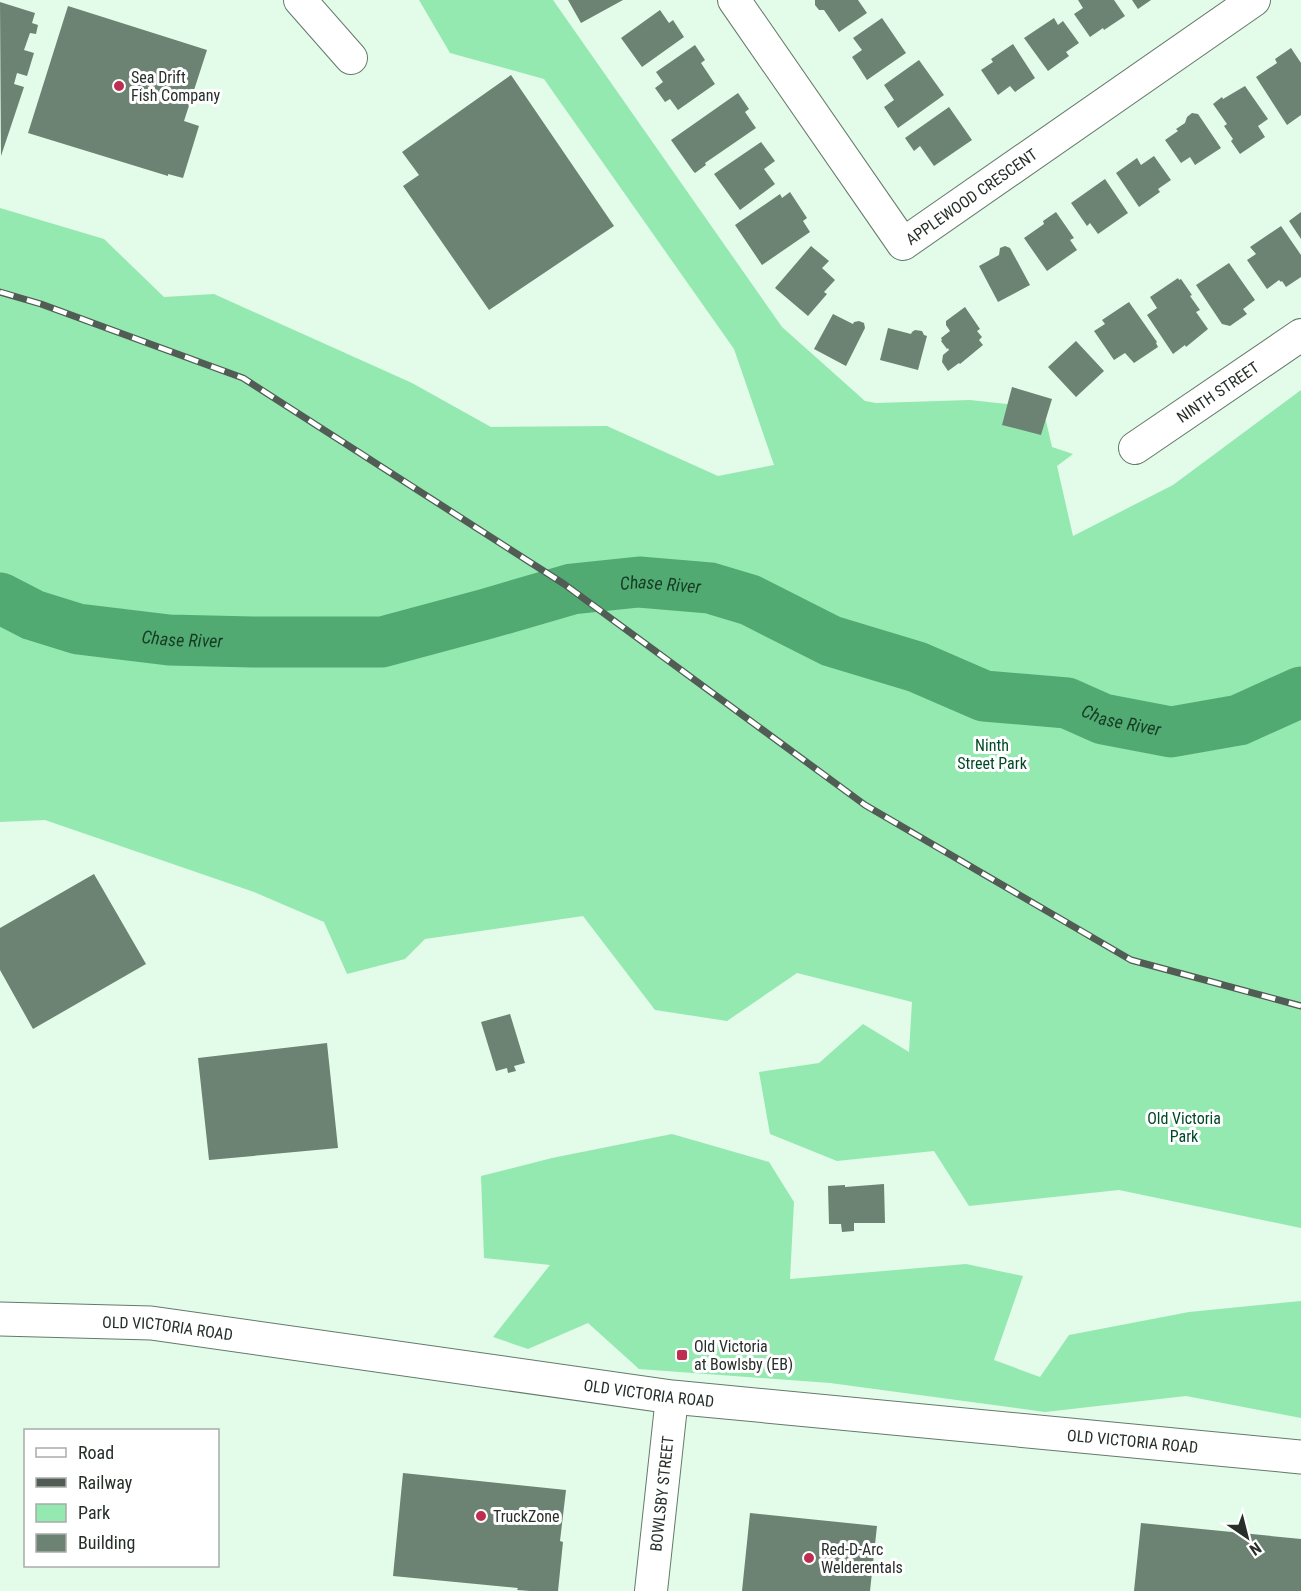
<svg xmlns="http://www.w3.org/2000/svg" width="1301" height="1591" font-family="'Roboto Condensed',sans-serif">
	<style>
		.green { fill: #94e9b0 }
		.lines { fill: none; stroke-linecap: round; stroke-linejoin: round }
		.river { stroke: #52aa73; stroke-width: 51 }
		.building { fill: #6c8272 }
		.minor-casing { stroke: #64796a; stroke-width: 34 }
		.tertiary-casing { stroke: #64796a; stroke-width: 35 }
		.minor { stroke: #fff; stroke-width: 32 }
		.tertiary { stroke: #fff; stroke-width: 33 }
		.rail-casing { stroke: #505c54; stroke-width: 7 }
		.rail { stroke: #fff; stroke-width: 4.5; stroke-dasharray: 14; stroke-linecap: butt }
		.poi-dot { fill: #be2e51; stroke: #fff; stroke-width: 2 }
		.labels { text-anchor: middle; stroke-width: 6; stroke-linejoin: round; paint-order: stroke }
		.poi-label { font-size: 16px; fill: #262f29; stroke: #fff; text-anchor: start }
		.street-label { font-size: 16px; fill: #262f29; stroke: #fff }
		.park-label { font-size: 16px; fill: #004925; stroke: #fff }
		.water-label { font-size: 18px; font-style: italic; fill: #163c24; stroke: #fff }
	</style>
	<rect width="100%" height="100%" fill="#e3fbe9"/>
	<!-- green -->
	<path class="green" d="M419,0H553L782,327L865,401L876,403L970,400L1043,408L1052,447L1073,454L1057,466L1073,536L1173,485L1301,390V1228L1119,1190L969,1206L934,1151L837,1161L770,1134L759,1072L819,1063L863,1024L909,1052L912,1002L797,973L727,1021L655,1010L583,916L425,939L405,959L347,974L324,922L254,892L45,820L0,822V208L104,239L164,297L214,294L412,383L491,427L607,426L718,476L774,465L734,349L544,79L450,53Z
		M672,1134L769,1162L794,1202L790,1279L966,1264L1023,1276L994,1360L1040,1377L1069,1335L1189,1312L1301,1301V1418L1186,1396L1045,1412L830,1383L639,1369L588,1323L528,1349L493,1337L550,1265L484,1258L481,1176L552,1158Z"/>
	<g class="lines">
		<!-- river -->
		<path class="river" id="s1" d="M0,598L33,615L78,629L169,640L253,642H382L486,614L572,589L639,582L710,588L750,600L831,641L917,667L984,696L1067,703L1103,719L1171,732L1239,720L1301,692"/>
	</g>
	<!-- building -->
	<path class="building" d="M568,0H623L581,23Z
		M815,0H858L867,13L839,32L824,10H819L815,5Z
		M1078,0H1114L1125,16L1104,30L1103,28L1090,37L1074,14L1083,8Z
		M1132,0H1151L1138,9Z
		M0,2L35,13L32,23L38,25L36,34L30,33L24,50L34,53L27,76L17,73L14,84L24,87L1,156Z
		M68,6L207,50L184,121L199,126L183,178L168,174V176L28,133Z
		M660,10L669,23L673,20L684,37L642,67L621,38Z
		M882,18L906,53L867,80L852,57L862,50L853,38Z
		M1054,18L1058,25L1063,21L1079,43L1066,52L1069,56L1048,71L1024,38Z
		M1013,44L1035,78L1015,92L1010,86L998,95L981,70L993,62L991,59Z
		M695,45L705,60L701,63L715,84L678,110L670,99L665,102L655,88L663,82L656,72Z
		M1291,48L1301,63V115L1287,125L1256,77L1277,63L1275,59Z
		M919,60L944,95L898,128L884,107L894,100L884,85Z
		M511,75L614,226L489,310L403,186L419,175L402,152Z
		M1245,86L1268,119L1258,126L1265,137L1240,154L1231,141L1233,139L1224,126L1227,124L1213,104L1222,97L1223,99Z
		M738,93L749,109L745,112L756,128L705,163L706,165L695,173L693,171L671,140Z
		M949,107L972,140L934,166L920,146L914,151L905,138Z
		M1192,113L1198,114L1221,148L1195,165L1190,157L1181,163L1165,140L1178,131L1176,129L1185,123L1187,117Z
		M761,142L775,161L764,169L775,184L740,210L714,174Z
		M1154,156L1171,180L1158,189L1160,192L1139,207L1116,173L1137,158L1141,165Z
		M1105,179L1128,213L1098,234L1090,223L1087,226L1071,203Z
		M790,192L807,218L803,221L810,232L762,265L735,225L780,194L782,198Z
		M1056,212L1074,238L1070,240L1077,250L1047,271L1024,238L1044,224L1043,221Z
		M1301,212V239L1289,221Z
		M1281,226L1301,255V277L1286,287L1282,281L1281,282L1279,280L1267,289L1247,260L1256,254L1250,247Z
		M811,246L829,261L822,268L835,280L824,292L827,294L808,316L775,288Z
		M1005,246L1010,248L1030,285L998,302L979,266L999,255L1000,248Z
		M1229,263L1255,300L1243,309L1247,314L1230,326L1222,324L1196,285Z
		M1178,278L1179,280L1181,279L1192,295L1190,296L1200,310L1196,312L1208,329L1186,347L1185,345L1173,354L1147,315L1157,308L1150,297Z
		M1129,302L1157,342L1156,343L1158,347L1134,363L1125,353L1114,360L1094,331L1105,324L1102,320Z
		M965,307L980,329L977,331L982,337L979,340L983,345L960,364L959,363L948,371L942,362L943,355L949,350L948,348L947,349L941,341L942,340L941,338L950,331L946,325V321Z
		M833,314L853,324L854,322L859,321L864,323L865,328L846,366L814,349Z
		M888,328L911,334L912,332L915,330L922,331L924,335L927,336L918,370L880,360Z
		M1076,341L1104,371L1076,397L1048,367Z
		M1012,387L1052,399L1041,435L1002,425Z
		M94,874L146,964L33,1029L0,970V928Z
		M510,1014L525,1063L514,1066L516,1071L508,1073L507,1068L496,1071L481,1022Z
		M327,1043L338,1148L209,1160L198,1058Z
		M884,1184L885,1223H854V1231L842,1232L841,1224H829L828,1186L845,1185V1187Z
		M403,1473L566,1490L560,1541L563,1542L558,1591H530L517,1590L518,1588L393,1576Z
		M750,1513L877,1526L870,1591H742Z
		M1141,1523L1301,1539V1591H1134Z"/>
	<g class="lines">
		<!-- minor casing -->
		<g class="minor-casing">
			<g id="minor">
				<path d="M300,0L351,58"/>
				<path id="s2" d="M734,0L903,244L1254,0"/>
				<path id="s3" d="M1135,448L1301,335"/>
				<path id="s4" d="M651,1591L672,1397"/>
			</g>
		</g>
		<!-- tertiary casing -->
		<g class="tertiary-casing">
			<g id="tertiary">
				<path id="s5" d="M0,1319L151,1323L672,1397L1301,1457"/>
			</g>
		</g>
		<!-- minor -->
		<use href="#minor" class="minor"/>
		<!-- tertiary -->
		<use href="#tertiary" class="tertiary"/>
		<!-- rail casing -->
		<g class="rail-casing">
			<path id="rail" d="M0,292L41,304L243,378L564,584L865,805L1131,960L1301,1006"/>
		</g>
		<!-- rail -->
		<use href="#rail" class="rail"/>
	</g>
	<!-- markers -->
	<g class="poi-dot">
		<circle cx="119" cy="86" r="6"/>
		<rect x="676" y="1349" width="12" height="12" rx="3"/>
		<circle cx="481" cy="1516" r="6"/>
		<circle cx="809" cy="1558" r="6"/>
	</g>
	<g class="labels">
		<!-- poi labels -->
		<g class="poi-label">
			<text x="131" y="83">Sea Drift<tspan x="131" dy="18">Fish Company</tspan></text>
			<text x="694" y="1352">Old Victoria<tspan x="694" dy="18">at Bowlsby (EB)</tspan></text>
			<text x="493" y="1522">TruckZone</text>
			<text x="821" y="1555">Red-D-Arc<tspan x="821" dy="18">Welderentals</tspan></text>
		</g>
		<!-- street labels -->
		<g class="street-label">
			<text dy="6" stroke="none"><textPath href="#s2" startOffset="380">APPLEWOOD CRESCENT</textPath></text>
			<text dy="6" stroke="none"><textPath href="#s3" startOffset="100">NINTH STREET</textPath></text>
			<text dy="6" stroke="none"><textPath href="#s5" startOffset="168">OLD VICTORIA ROAD</textPath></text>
			<text dy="6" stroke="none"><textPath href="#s5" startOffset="654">OLD VICTORIA ROAD</textPath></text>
			<text dy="6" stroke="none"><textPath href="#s5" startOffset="1140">OLD VICTORIA ROAD</textPath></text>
			<text dy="6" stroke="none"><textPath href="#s4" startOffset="98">BOWLSBY STREET</textPath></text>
		</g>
		<!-- park labels -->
		<g class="park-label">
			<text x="992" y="751">Ninth<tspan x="992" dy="18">Street Park</tspan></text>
			<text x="1184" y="1124">Old Victoria<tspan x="1184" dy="18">Park</tspan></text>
		</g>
		<!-- water labels -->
		<g class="water-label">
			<text dy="6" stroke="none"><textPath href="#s1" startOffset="675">Chase River</textPath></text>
			<text dy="6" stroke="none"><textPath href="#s1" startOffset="189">Chase River</textPath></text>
			<text dy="6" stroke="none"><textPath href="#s1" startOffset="1161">Chase River</textPath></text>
		</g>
	</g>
	<!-- legend -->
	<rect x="24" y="1429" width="195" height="138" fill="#ffffff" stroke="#a8aca9" stroke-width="1.5"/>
	<rect x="36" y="1448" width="30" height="9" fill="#ffffff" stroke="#a8aca9" stroke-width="1.5"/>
	<text x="78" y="1459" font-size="18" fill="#262f29">Road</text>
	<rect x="36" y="1478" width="30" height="9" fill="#505c54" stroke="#a8aca9" stroke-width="1.5"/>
	<text x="78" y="1489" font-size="18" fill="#262f29">Railway</text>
	<rect x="36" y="1504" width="30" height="18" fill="#94e9b0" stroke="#a8aca9" stroke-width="1.5"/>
	<text x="78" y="1519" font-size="18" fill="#262f29">Park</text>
	<rect x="36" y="1534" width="30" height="18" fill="#6c8272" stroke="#a8aca9" stroke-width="1.5"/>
	<text x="78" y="1549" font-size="18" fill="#262f29">Building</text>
	<!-- north arrow -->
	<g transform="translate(1247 1537) rotate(145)" stroke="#ffffff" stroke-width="4.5" paint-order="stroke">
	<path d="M0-4.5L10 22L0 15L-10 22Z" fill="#262f29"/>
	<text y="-9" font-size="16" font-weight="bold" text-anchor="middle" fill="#262f29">N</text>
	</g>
</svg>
